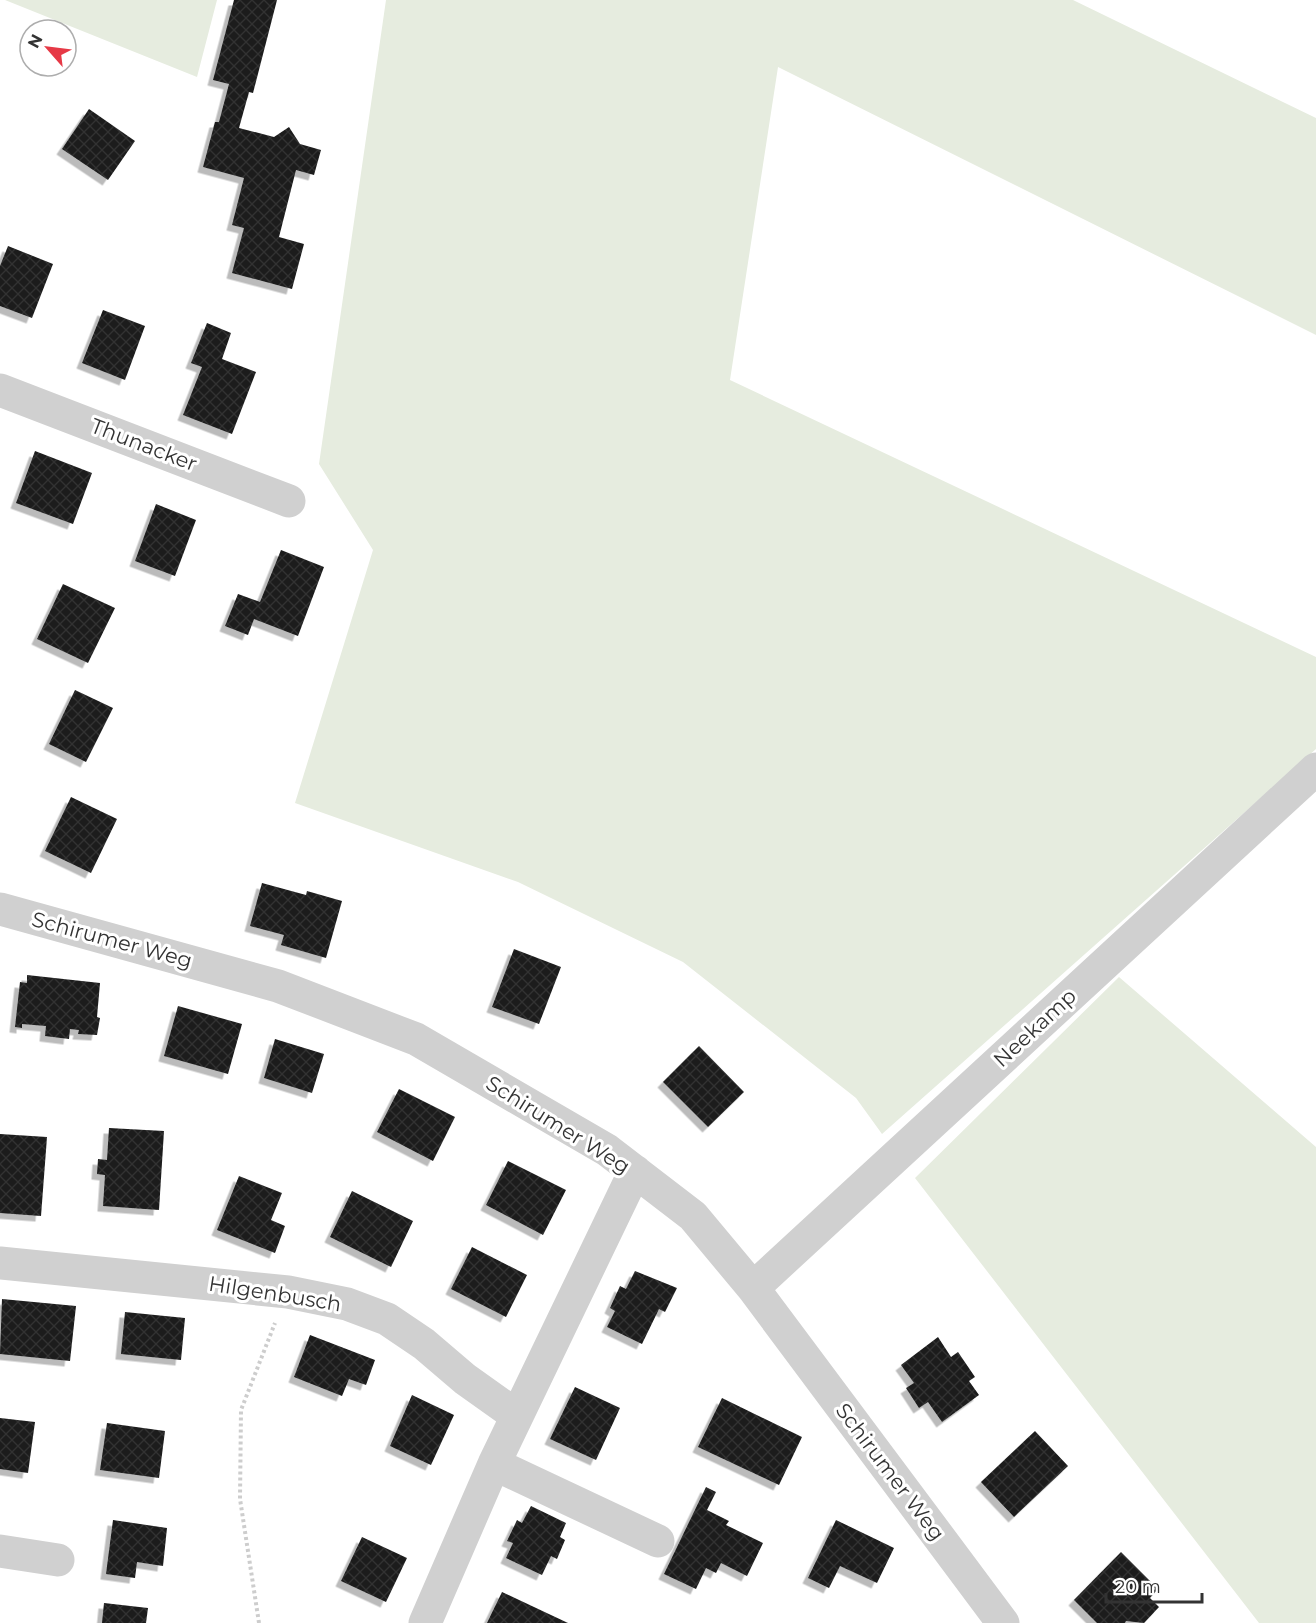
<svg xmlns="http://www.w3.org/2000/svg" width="1316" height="1623" font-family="Montserrat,sans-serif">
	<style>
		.green { fill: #e6ecdf }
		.building { fill: url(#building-cross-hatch); filter: url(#shadow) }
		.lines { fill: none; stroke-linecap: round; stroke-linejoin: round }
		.path { stroke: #cdcdcd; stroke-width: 4; stroke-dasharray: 3 3; stroke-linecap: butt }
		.minor { stroke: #d0d0d0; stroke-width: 33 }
		.labels { text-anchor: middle; stroke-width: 6; stroke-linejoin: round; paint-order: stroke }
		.street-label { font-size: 21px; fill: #333; stroke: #fff }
	</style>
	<defs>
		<pattern id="building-cross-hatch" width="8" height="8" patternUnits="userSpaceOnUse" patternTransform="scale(1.5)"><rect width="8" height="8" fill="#1a1a1a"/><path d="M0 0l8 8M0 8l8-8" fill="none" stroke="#333"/></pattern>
		<filter id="shadow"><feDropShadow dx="-5.5" dy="5.5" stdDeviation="0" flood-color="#0004"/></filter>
	</defs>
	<rect width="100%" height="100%" fill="#fff"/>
	<!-- green -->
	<path class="green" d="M5,0H217L197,77Z
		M386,0H1073L1316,118V335L778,67L730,380L1316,657V749L882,1134L856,1098L683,962L518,882L295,803L373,550L319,464Z
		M1119,977L1316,1147V1623H1259L915,1178Z"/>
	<!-- building -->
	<path class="building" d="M234,0H277L253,93L249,92L239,128L274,137L289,127L300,144L321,150L314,175L296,170L279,237L304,244L292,289L232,273L244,228L232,225L244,178L203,167L215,122H219L229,84L213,80Z
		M89,109L135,141L108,180L62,149Z
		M8,246L53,264L32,318L0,306V266Z
		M103,310L145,326L125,380L82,363Z
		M207,323L231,333L222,359L256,372L232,434L183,415L202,367L191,363Z
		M35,451L92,473L73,524L16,503Z
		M156,504L196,520L175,576L135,561Z
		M281,550L324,567L298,636L254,619L248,635L225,626L238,594L260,602Z
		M63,584L115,608L88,663L37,639Z
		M75,690L113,708L86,762L49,744Z
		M71,797L117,819L91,873L45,851Z
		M262,883L306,895L307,891L342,901L326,958L281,945L284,935L250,926Z
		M514,949L561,967L539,1024L492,1007Z
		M27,975L100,983L97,1017L100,1018L97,1035L78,1034L79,1030L70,1029L69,1039L45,1036L46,1026L22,1024V1028L15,1027L20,982L27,983Z
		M178,1006L242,1024L228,1074L164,1056Z
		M275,1039L324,1054L312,1093L264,1078Z
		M699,1046L744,1092L708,1127L663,1082Z
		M399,1089L455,1117L433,1161L377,1132Z
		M109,1128L164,1131L159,1210L103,1206L105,1175L97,1174L98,1159L107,1160Z
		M0,1134L47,1137L41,1216L0,1213Z
		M508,1161L566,1190L543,1235L486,1205Z
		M239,1176L282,1193L271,1220L285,1226L275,1253L217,1230Z
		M352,1191L413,1221L391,1267L330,1237Z
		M472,1247L527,1275L506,1317L451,1289Z
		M635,1271L677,1288L665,1312L659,1309L642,1344L607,1327L615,1311L610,1308L620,1286L626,1289Z
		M2,1299L76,1306L70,1361L0,1354Z
		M125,1312L185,1318L181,1360L121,1354Z
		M310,1335L375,1360L366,1385L349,1379L342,1396L294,1377Z
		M938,1337L951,1357L958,1352L975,1377L969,1381L979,1395L942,1422L928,1402L919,1408L906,1388L914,1383L901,1365Z
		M575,1387L620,1408L596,1460L550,1439Z
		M412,1395L454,1415L431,1465L390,1446Z
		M722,1398L802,1437L779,1485L698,1447Z
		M0,1418L35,1422L28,1473L0,1469Z
		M107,1423L165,1431L159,1478L100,1470Z
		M1035,1431L1068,1466L1014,1517L981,1482Z
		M706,1487L716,1492L707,1510L729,1521L726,1525L763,1543L747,1576L721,1563L716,1573L706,1568L696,1589L664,1574Z
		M531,1506L566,1523L560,1537L565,1540L557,1559L551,1556L542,1575L506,1558L513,1543L507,1541L517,1520L522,1523Z
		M113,1520L167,1528L163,1566L137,1562L135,1578L106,1574Z
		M836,1520L894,1548L877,1583L840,1566L829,1588L808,1578Z
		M362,1537L407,1558L386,1602L341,1581Z
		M1121,1552L1158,1589L1150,1598L1159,1607L1144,1623L1126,1621L1125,1623H1097L1074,1600Z
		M502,1592L534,1607L568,1623H487Z
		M104,1603L148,1608L146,1623H102Z"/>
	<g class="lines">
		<!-- path -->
		<path class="path" d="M259,1623L240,1499L241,1410L275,1323"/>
		<!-- minor -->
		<path class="minor" d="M0,390L289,501
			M0,909L278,986L416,1039L607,1150L693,1216L753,1288L1003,1623
			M0,1263L288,1292L347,1304L387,1319L424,1344L465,1379L517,1416
			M753,1288L1316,769
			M494,1464L658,1541
			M0,1551L58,1560
			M425,1623L494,1464L635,1171"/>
	</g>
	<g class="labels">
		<!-- street labels -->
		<g class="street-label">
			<text transform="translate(144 445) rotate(21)" y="7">Thunacker</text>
			<text transform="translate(112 940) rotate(15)" y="7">Schirumer Weg</text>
			<text transform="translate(1035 1028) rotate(-43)" y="7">Neekamp</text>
			<text transform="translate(558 1125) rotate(32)" y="7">Schirumer Weg</text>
			<text transform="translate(275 1294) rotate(9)" y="7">Hilgenbusch</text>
			<text transform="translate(890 1472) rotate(53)" y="7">Schirumer Weg</text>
		</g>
	</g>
	<!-- north arrow -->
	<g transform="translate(48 48) rotate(298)"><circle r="28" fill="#ffffff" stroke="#adadad" stroke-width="1.5"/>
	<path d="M0-4.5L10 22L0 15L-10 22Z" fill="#e63946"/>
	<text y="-9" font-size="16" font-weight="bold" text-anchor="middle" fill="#333333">N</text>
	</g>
	<!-- scale -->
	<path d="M1106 1593v9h96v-9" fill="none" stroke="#333333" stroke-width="3"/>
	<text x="1115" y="1593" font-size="18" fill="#333333" stroke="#ffffff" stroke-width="4.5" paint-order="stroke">20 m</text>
</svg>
